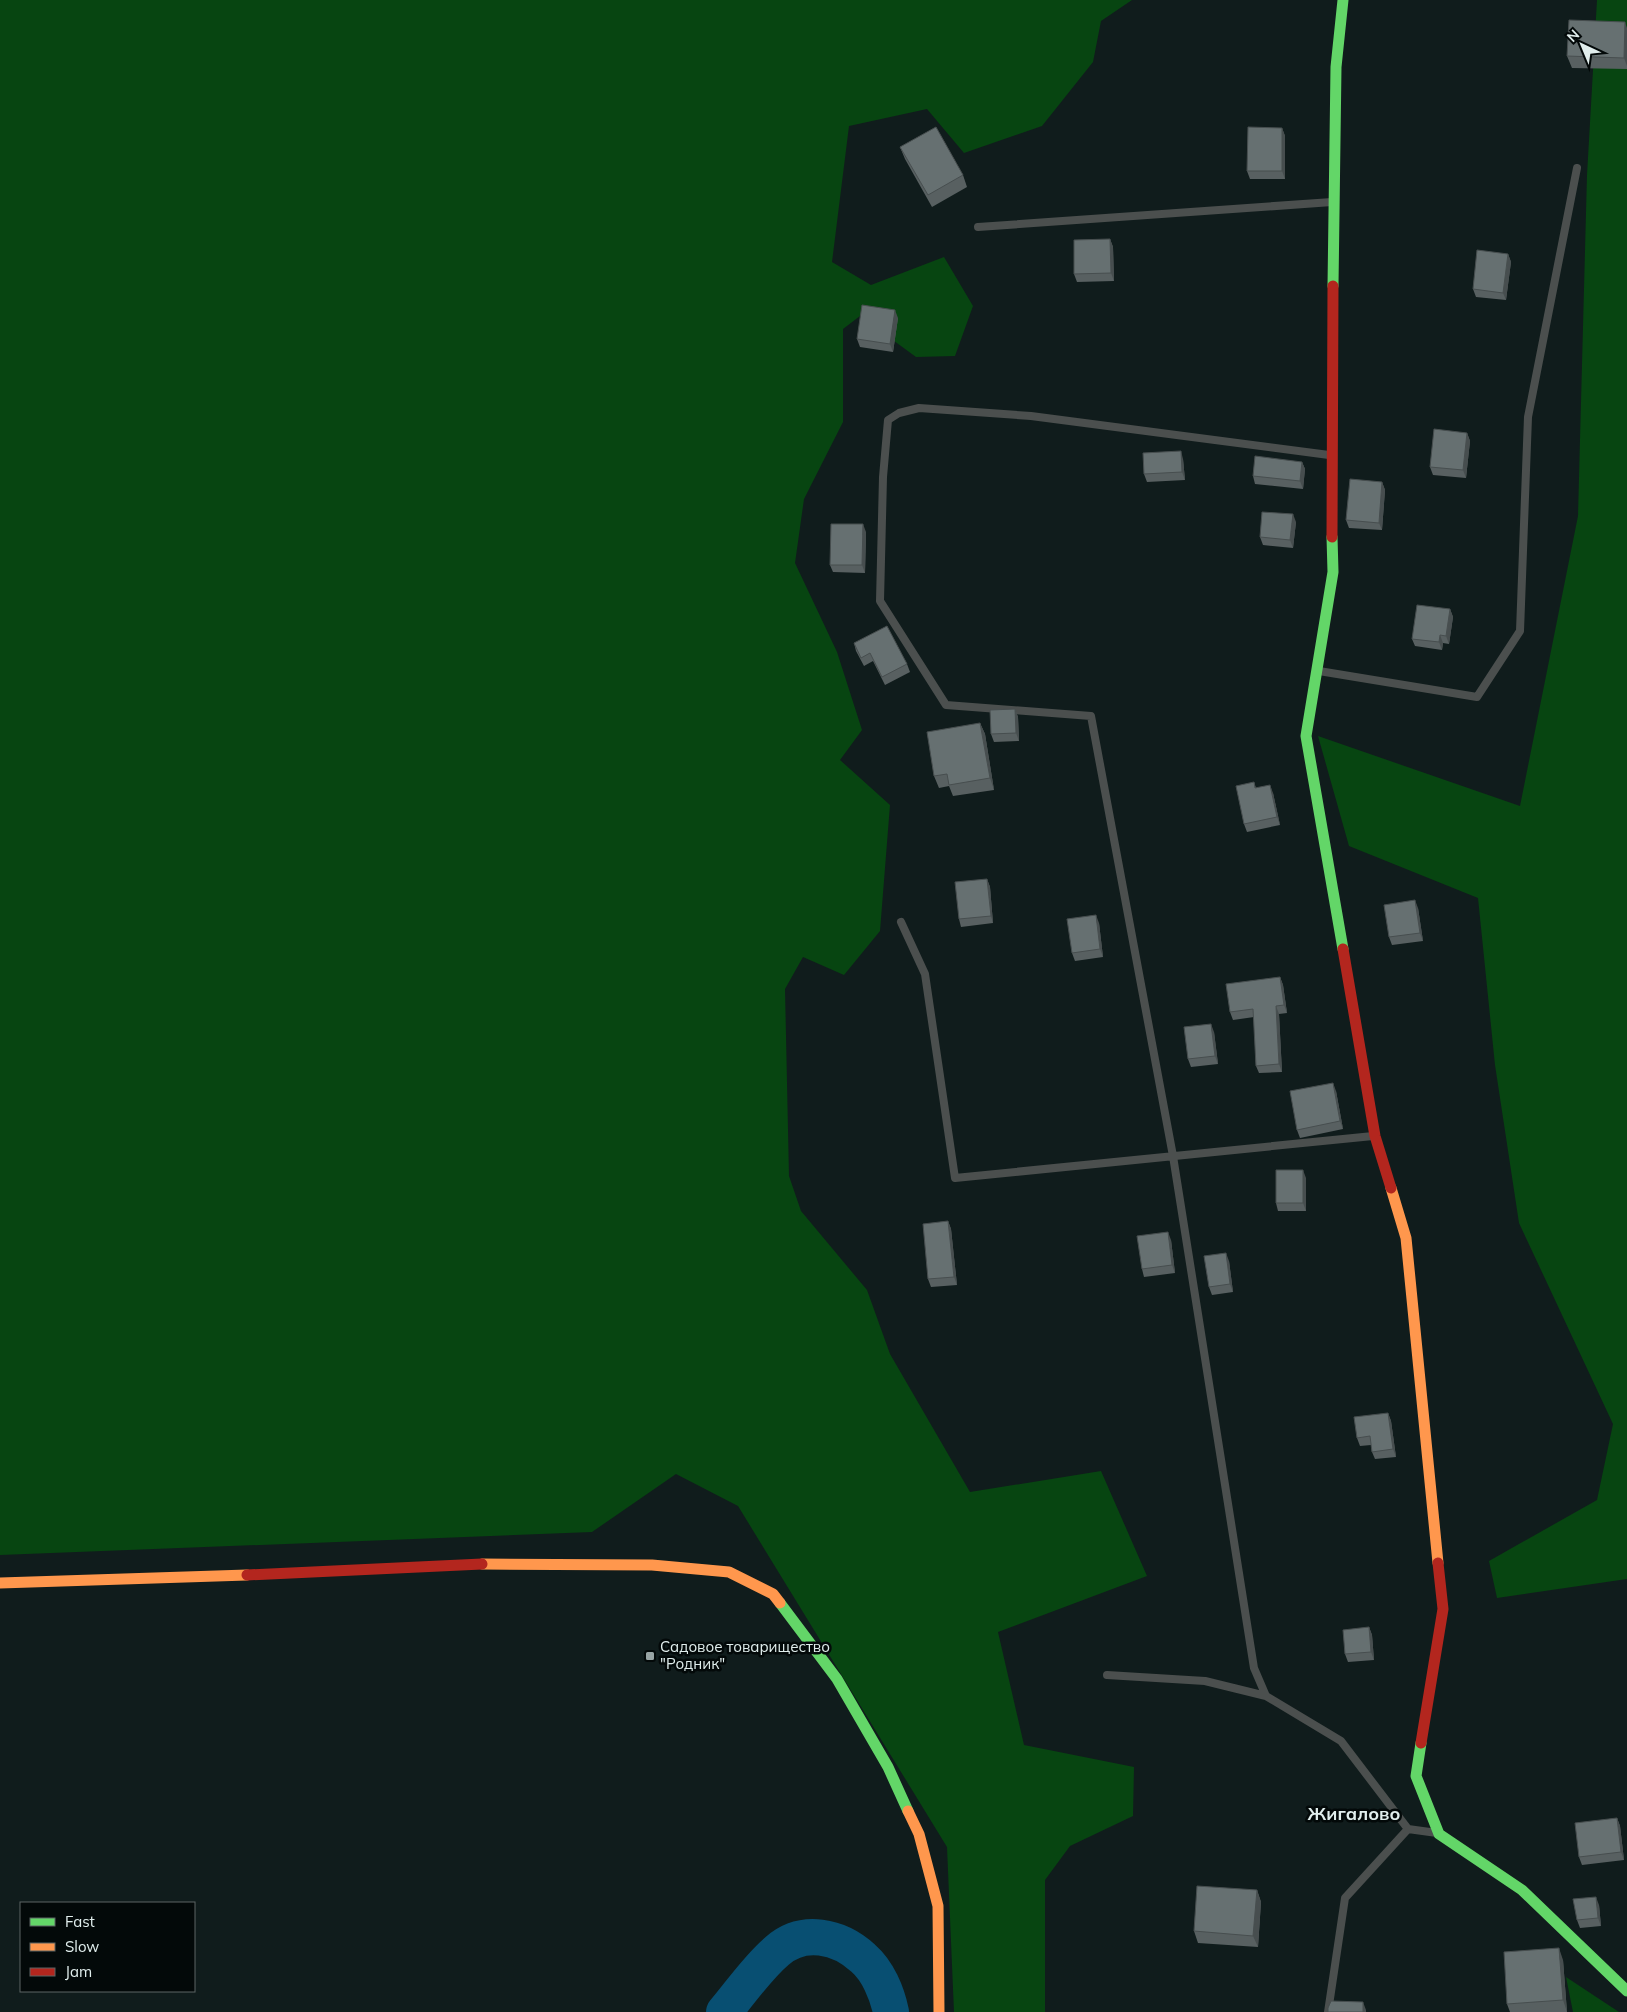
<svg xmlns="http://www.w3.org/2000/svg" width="1627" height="2012" font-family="Mulish,sans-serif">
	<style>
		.green { fill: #074511 }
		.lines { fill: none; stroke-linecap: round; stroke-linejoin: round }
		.river { stroke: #084f72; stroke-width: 36 }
		.lane { stroke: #4b4f4e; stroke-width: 8 }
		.fast { stroke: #63d668; stroke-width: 11 }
		.slow { stroke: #ff974d; stroke-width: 11 }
		.jam { stroke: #b3261e; stroke-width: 11 }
		.wall { fill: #586061 }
		.shaded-wall { fill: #474e4f }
		.building { fill: #667071; stroke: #474e4f }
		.poi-dot { fill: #98a4a4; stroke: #030909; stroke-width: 2 }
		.labels { text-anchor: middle; stroke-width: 5; stroke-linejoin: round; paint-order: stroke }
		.poi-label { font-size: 15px; fill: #e1eeed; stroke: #030909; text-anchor: start }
		.quarter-label { font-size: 18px; font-weight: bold; fill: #e1eeed; stroke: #030909 }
	</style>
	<rect width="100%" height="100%" fill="#101c1c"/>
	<!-- green -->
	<path class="green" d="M0,0H1132L1101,21L1093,62L1042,126L964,153L927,109L849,126L832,262L871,285L944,257L973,306L955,356L916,357L860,316L843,329V422L804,499L795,563L837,652L862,730L840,760L890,805L880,931L844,975L803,957L785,989L789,1176L801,1211L867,1290L890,1354L970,1492L1101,1471L1147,1576L998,1632L1024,1745L1134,1767L1133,1816L1070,1846L1045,1880V2012H954L947,1847L738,1506L676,1474L592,1532L0,1555Z
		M1597,0H1627V1579L1497,1598L1489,1561L1597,1500L1613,1424L1519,1223L1495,1065L1478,898L1349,846L1318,736L1520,806L1578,516L1587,175Z
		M1566,1977L1619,2012H1573Z"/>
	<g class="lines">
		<!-- river -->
		<path class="river" d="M724,2012C741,1992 757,1968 777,1951C803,1928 839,1936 863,1958C878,1971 887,1993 891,2012"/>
		<!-- lane -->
		<path class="lane" d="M978,227L1332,202
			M1319,671L1477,697L1520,631L1528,417L1577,168
			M901,922L925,974L955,1178L1373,1136
			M1107,1675L1205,1681L1266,1696L1341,1741L1408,1829L1437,1833
			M1266,1696L1254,1668L1173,1156L1091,716L946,705L880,601L883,477L888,420L899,413L919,408L1031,416L1329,455
			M1328,2012L1345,1898L1408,1829"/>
		<!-- fast -->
		<path class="fast" d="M1333,286L1336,67L1343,0
			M1332,537L1333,572L1306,736L1343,949
			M780,1603L837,1679L888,1767L908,1811
			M1421,1743L1416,1776L1439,1834L1522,1890L1627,1991"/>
		<!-- slow -->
		<path class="slow" d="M1391,1188L1406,1238L1438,1563
			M482,1564L652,1565L729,1572L773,1594L780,1603
			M0,1583L247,1575
			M908,1811L919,1834L938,1906L939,2012"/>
		<!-- jam -->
		<path class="jam" d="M1332,537L1333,286
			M1343,949L1375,1136L1391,1188
			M247,1575L482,1564
			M1421,1743L1443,1609L1438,1563"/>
	</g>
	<!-- wall -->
	<path class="wall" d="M1627,28V69L1572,68L1567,56Z
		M1282,128L1285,136V179H1250L1247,171Z
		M900,147L963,175L967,187L932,207L905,159Z
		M1110,239L1113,247L1114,281L1077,282L1074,274Z
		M1508,254L1511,262L1506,300L1476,297L1473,289Z
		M898,318L893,352L860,347L857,339Z
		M1467,433L1470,441L1466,478L1433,475L1430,467Z
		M1183,459L1185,480L1147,482L1144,474Z
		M1302,462L1305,469L1303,489L1255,484L1253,476Z
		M1382,482L1385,490L1382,530L1349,528L1346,520Z
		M1296,522L1293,548L1263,545L1260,537Z
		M866,532L865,573L833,572L830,565Z
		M1450,609L1453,617L1449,644L1443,643L1442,650L1415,646L1412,639Z
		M854,643L907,664L910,672L885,685L873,661L864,666L856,651Z
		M1015,709L1018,717L1019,741L994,742L991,734Z
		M980,723L985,734L994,790L953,796L949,786L939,788L934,776Z
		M1254,782L1256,788L1273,793L1280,825L1247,832L1244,824Z
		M987,879L990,887L993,923L961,927L959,919Z
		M1418,908L1423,941L1392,945L1389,937Z
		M1099,923L1103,957L1075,961L1072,953Z
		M1280,977L1283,985L1287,1013L1279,1014L1282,1072L1259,1073L1256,1066L1254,1017L1233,1020L1230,1012Z
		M1214,1032L1218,1064L1191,1067L1188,1059Z
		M1336,1091L1343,1129L1300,1138L1297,1130Z
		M1306,1178V1211H1278L1276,1203Z
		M948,1221L951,1229L957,1285L931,1287L928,1279Z
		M1171,1240L1175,1273L1144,1277L1142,1269Z
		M1229,1261L1233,1292L1212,1295L1209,1287Z
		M1388,1413L1391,1421L1396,1457L1375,1459L1372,1452L1371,1445L1360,1446L1357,1438Z
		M1369,1627L1372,1635L1374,1660L1348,1662L1345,1654Z
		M1617,1818L1620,1826L1624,1860L1582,1865L1579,1857Z
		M1257,1890L1261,1902L1258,1947L1198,1943L1194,1931Z
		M1599,1905L1601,1926L1580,1928L1577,1920Z
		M1563,1960L1567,2012H1510L1507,2004Z"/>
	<!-- shaded-wall -->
	<path class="shaded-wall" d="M1625,22L1627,28V66L1624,58Z
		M1282,128L1285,136V179L1282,171Z
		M1110,239L1113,247L1114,281L1111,273Z
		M1508,254L1511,262L1506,300L1503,293Z
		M895,310L898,318L893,352L890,344Z
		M1467,433L1470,441L1466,478L1463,470Z
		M1181,451L1183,459L1185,480L1182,472Z
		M1302,462L1305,469L1303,489L1300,481Z
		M1382,482L1385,490L1382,530L1379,523Z
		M1293,514L1296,522L1293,548L1290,540Z
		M863,524L866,532L865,573L862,565Z
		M1450,609L1453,617L1449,644L1446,636Z
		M1440,635L1443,643L1442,650L1439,642Z
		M1015,709L1018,717L1019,741L1016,733Z
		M980,723L985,734L994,790L990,778Z
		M1270,785L1273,793L1280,825L1277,817Z
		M987,879L990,887L993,923L991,916Z
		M1415,900L1418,908L1423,941L1420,933Z
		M1096,915L1099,923L1103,957L1100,949Z
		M1280,977L1283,985L1287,1013L1284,1005Z
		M1276,1006L1279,1014L1282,1072L1279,1064Z
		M1211,1024L1214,1032L1218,1064L1215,1056Z
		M1333,1083L1336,1091L1343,1129L1340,1121Z
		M1303,1170L1306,1178V1211L1303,1203Z
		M948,1221L951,1229L957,1285L954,1277Z
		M1168,1232L1171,1240L1175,1273L1172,1265Z
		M1226,1253L1229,1261L1233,1292L1230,1284Z
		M1388,1413L1391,1421L1396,1457L1393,1449Z
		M1369,1627L1372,1635L1374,1660L1371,1652Z
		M1617,1818L1620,1826L1624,1860L1621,1852Z
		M1257,1890L1261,1902L1258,1947L1253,1936Z
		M1596,1897L1599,1905L1601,1926L1598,1918Z
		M1559,1948L1563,1960L1567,2012L1563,2000Z
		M1363,2002L1366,2010V2012H1363Z"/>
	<!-- building -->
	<path class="building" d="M1569,20L1625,22L1624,58L1567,56Z
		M936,127L963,175L928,195L900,147Z
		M1248,127L1282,128V171H1247Z
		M1110,239L1111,273L1074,274V240Z
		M1477,250L1508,254L1503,293L1473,289Z
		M862,305L895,310L890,344L857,339Z
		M1434,429L1467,433L1463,470L1430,467Z
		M1181,451L1182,472L1144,474L1143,453Z
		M1255,456L1302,462L1300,481L1253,476Z
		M1350,479L1382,482L1379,523L1346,520Z
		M1262,512L1293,514L1290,540L1260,537Z
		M831,524H863L862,565H830Z
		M1417,605L1450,609L1446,636L1440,635L1439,642L1412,639Z
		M887,626L907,664L882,677L870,653L861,658L854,643Z
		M1015,709L1016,733L991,734L990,710Z
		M980,723L990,778L949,785L947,774L934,776L927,732Z
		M1254,782L1255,788L1270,785L1277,817L1244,824L1236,786Z
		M987,879L991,916L959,919L955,882Z
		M1415,900L1420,933L1389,937L1384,905Z
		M1096,915L1100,949L1072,953L1067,919Z
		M1280,977L1284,1005L1276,1006L1279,1064L1256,1066L1253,1009L1230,1012L1226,984Z
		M1211,1024L1215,1056L1188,1059L1184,1027Z
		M1333,1083L1340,1121L1297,1130L1290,1091Z
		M1276,1170H1303V1203H1276Z
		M948,1221L954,1277L928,1279L923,1224Z
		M1168,1232L1172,1265L1142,1269L1137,1236Z
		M1226,1253L1230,1284L1209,1287L1204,1256Z
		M1388,1413L1393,1449L1372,1452L1370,1436L1357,1438L1354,1417Z
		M1369,1627L1371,1652L1345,1654L1343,1630Z
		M1617,1818L1621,1852L1579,1857L1575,1823Z
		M1197,1886L1257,1890L1253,1936L1194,1931Z
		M1596,1897L1598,1918L1577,1920L1573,1899Z
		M1559,1948L1563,2000L1507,2004L1504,1952Z
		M1331,2001L1363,2002V2012H1328V2008Z"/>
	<!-- markers -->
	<rect class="poi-dot" x="645" y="1651" width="10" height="10" rx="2.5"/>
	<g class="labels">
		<!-- poi labels -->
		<g class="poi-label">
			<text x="660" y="1652">Садовое товарищество<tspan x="660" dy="17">"Родник"</tspan></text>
		</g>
		<!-- quarter labels -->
		<g class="quarter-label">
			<text x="1354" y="1820">Жигалово</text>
		</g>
	</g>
	<!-- legend -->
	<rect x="20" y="1902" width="175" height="90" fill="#030909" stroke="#5c6564"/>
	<rect x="30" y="1918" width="25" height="8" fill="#63d668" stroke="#5c6564"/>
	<text x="65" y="1927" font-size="15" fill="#e1eeed">Fast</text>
	<rect x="30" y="1943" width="25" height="8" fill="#ff974d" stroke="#5c6564"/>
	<text x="65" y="1952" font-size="15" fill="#e1eeed">Slow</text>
	<rect x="30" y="1968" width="25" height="8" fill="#b3261e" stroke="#5c6564"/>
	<text x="65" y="1977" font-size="15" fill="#e1eeed">Jam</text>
	<!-- north arrow -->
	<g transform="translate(1582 45) rotate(316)" stroke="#030909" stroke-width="4" paint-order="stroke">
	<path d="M0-4L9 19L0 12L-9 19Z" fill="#e1eeed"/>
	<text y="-8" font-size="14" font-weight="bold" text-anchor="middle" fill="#e1eeed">N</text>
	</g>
</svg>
